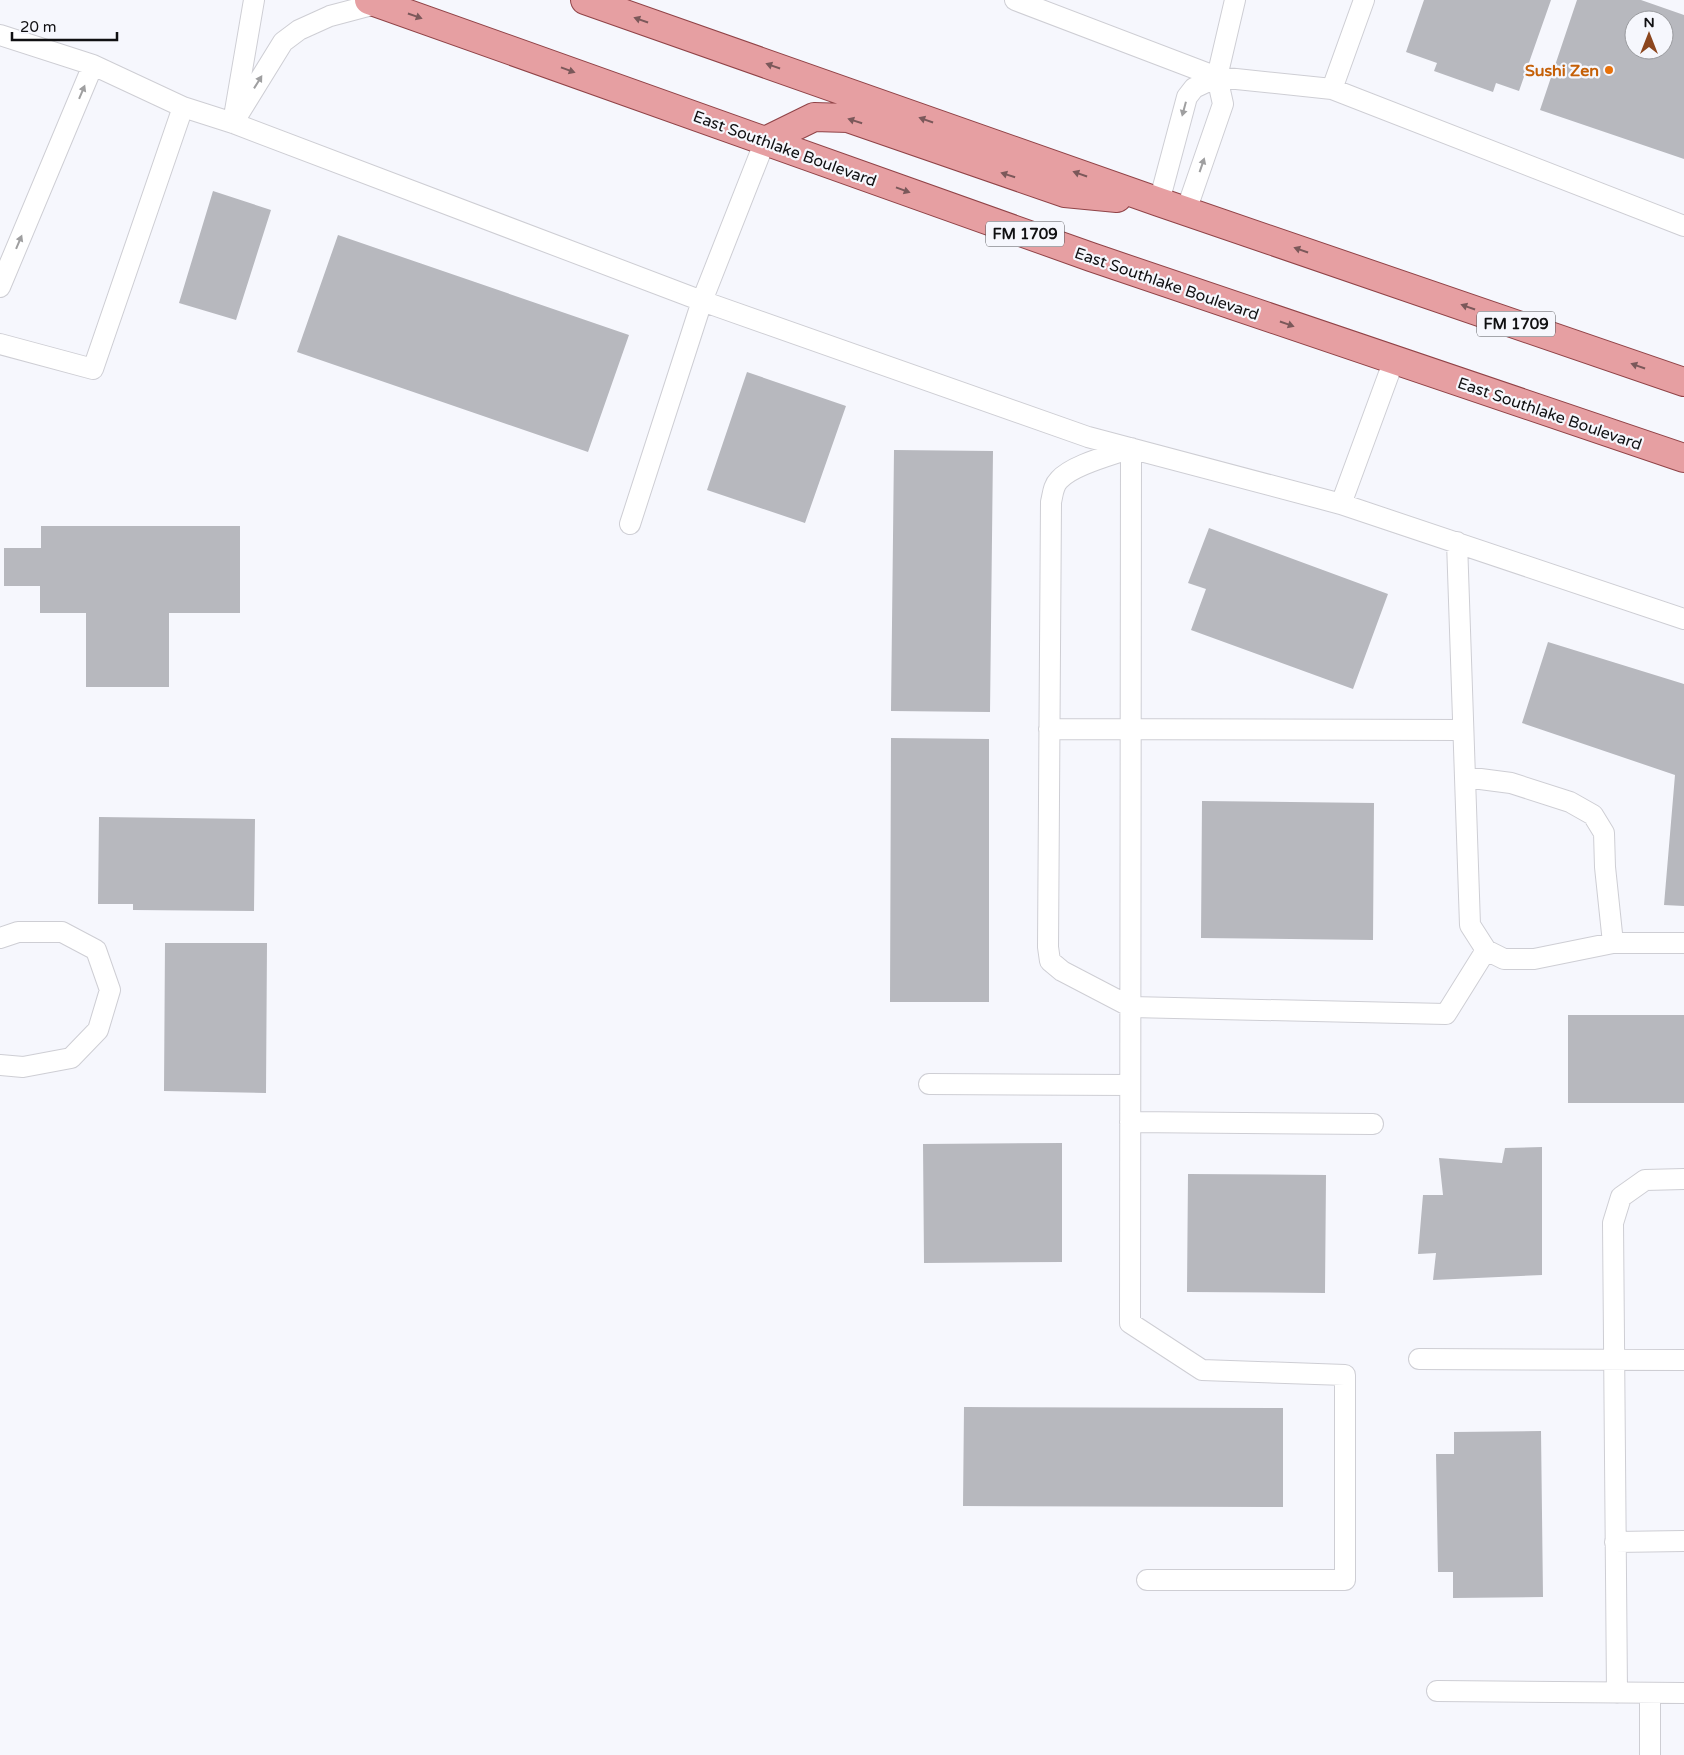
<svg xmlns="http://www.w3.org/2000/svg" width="1684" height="1755" font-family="'Varela Round',sans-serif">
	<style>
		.building { fill: #b7b8be; fill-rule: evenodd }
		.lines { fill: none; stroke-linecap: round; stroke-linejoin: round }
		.service-casing { stroke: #ceced4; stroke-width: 22 }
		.primary-casing { stroke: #904347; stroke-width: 30 }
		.service { stroke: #fff; stroke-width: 20 }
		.primary { stroke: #e69fa2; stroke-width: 28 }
		.oneway { fill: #7b585a }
		.oneway2 { fill: #9f9fa0 }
		.food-dot { fill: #e8710a; stroke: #f6f7fd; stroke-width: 2 }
		.labels { text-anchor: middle; stroke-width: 4.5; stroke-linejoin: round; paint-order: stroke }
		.shield { fill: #f6f7fd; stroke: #555558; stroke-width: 1 }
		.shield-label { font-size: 15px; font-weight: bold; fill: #101012 }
		.food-label { font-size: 16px; font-weight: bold; fill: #c56008; stroke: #f6f7fd; text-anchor: end }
		.street-label { font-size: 16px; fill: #101012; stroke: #f6f7fd }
	</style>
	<rect width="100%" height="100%" fill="#f6f7fd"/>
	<!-- building -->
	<path class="building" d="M1424,0H1551L1519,91L1496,83L1493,92L1434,71L1437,63L1406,52Z
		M1577,0H1641L1684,15V159L1540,110ZM1634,20H1664V50H1634Z
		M213,191L271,210L236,320L179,303Z
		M338,235L629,335L588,452L297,352Z
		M747,372L846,406L805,523L707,490Z
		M894,450L993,451L990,712L891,711Z
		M41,526H240V613H169V687H86V613H40V586H4V548H41Z
		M1209,528L1388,594L1353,689L1191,630L1206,589L1188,583Z
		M1548,642L1684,684V906L1664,905L1675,775L1522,723Z
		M891,738L989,739V1002H890Z
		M1202,801L1374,803L1373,940L1201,938Z
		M99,817L255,819L254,911L133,910V904H98Z
		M165,943H267L266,1093L164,1091Z
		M1568,1015H1684V1103H1568Z
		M1062,1143V1262L924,1263L923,1144Z
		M1542,1147V1275L1433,1280L1436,1253L1418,1254L1423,1195H1443L1439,1158L1502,1163L1505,1148Z
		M1188,1174L1326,1175L1325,1293L1187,1292Z
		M964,1407L1283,1408V1507L963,1506Z
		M1541,1431L1543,1597L1453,1598V1572H1438L1436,1454H1454V1432Z"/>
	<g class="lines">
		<!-- service casing -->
		<g class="service-casing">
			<path id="service" d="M1015,0L1217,77L1332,89L1684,226
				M0,35L93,65L0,287
				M93,65L183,107
				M1332,89L1364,0
				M235,111L254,0
				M233,123L283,42L299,30L330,16L379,3
				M1159,202L1187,97L1194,88L1217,77
				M1186,211L1223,104L1217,77L1235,0
				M0,344L93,369L183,107L233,123L702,301L1088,437L1341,504L1684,619
				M1341,504L1394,360
				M630,524L702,301L765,141
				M1457,542L1470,925L1486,950L1504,959H1534L1613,943H1684
				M1049,729L1463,730
				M1465,777L1511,783L1570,802L1593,815L1604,833L1605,867L1613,943
				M0,938L18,932H62L96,950L110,990L98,1030L71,1058L23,1067L0,1065
				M929,1084L1130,1085
				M1130,1122L1373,1124
				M1419,1359L1684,1360
				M1615,1542L1684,1541
				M1147,1580H1345V1375L1202,1370L1130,1323L1131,448C1112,455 1072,465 1059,480C1053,486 1053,494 1051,502L1048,947L1050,961L1062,971L1131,1007L1446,1014L1486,950
				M1437,1691L1684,1693
				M1617,1693L1613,1223L1621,1197L1645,1180L1684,1179
				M1650,1693V1755"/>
		</g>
		<!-- primary casing -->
		<g class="primary-casing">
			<path id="primary" d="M369,0L1091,257L1684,458
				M585,0L1159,202L1684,382
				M765,141L814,117L848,118L1065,193L1117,198"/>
		</g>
		<!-- service -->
		<use href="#service" class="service"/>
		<!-- primary -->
		<use href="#primary" class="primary"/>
	</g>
	<!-- one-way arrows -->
	<defs><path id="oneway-solid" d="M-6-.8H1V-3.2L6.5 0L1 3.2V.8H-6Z" transform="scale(1.25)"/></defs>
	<g class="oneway">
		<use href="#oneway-solid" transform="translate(415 16) rotate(19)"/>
		<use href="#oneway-solid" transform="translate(641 20) rotate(-161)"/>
		<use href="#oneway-solid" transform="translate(773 66) rotate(-161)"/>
		<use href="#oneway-solid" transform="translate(568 70) rotate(20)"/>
		<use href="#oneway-solid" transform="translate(926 120) rotate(-161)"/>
		<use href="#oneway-solid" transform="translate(855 121) rotate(-162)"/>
		<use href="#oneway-solid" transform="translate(1080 174) rotate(-161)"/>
		<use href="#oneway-solid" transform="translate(1008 175) rotate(-162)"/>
		<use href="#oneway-solid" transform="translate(903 190) rotate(20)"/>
		<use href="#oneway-solid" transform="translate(1301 250) rotate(-161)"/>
		<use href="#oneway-solid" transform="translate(1468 307) rotate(-161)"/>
		<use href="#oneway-solid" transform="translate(1287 324) rotate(19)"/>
		<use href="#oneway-solid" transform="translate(1638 366) rotate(-161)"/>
	</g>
	<g class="oneway2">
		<use href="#oneway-solid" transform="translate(258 82) rotate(-58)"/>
		<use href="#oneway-solid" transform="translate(82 92) rotate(-67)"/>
		<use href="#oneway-solid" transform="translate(1184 109) rotate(105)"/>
		<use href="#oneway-solid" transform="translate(1202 165) rotate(-71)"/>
		<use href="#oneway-solid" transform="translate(19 242) rotate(-67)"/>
	</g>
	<!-- markers -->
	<circle class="food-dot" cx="1609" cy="70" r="5"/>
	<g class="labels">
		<!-- shield labels -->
		<g class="shield">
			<rect x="986" y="221.5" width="78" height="25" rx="4"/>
			<rect x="1477" y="311.5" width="78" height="25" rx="4"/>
		</g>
		<g class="shield-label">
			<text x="1025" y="239">FM 1709</text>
			<text x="1516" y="329">FM 1709</text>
		</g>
		<!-- food labels -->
		<g class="food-label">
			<text x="1599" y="76">Sushi Zen</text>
		</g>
		<!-- street labels -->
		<g class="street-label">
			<text transform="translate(785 148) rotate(20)" y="6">East Southlake Boulevard</text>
			<text transform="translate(1167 283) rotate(19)" y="6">East Southlake Boulevard</text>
			<text transform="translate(1550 413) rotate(19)" y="6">East Southlake Boulevard</text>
		</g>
	</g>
	<!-- north arrow -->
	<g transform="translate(1649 35)"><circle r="24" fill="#f6f7fd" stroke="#9a9b9f"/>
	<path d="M0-4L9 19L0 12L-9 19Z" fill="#8c461e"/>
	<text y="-8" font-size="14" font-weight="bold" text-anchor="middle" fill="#101012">N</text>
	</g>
	<!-- scale -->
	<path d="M12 32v8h105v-8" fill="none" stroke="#101012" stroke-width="2.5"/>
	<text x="20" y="32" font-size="15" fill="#101012" stroke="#f6f7fd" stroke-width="4" paint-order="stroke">20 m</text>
</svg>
